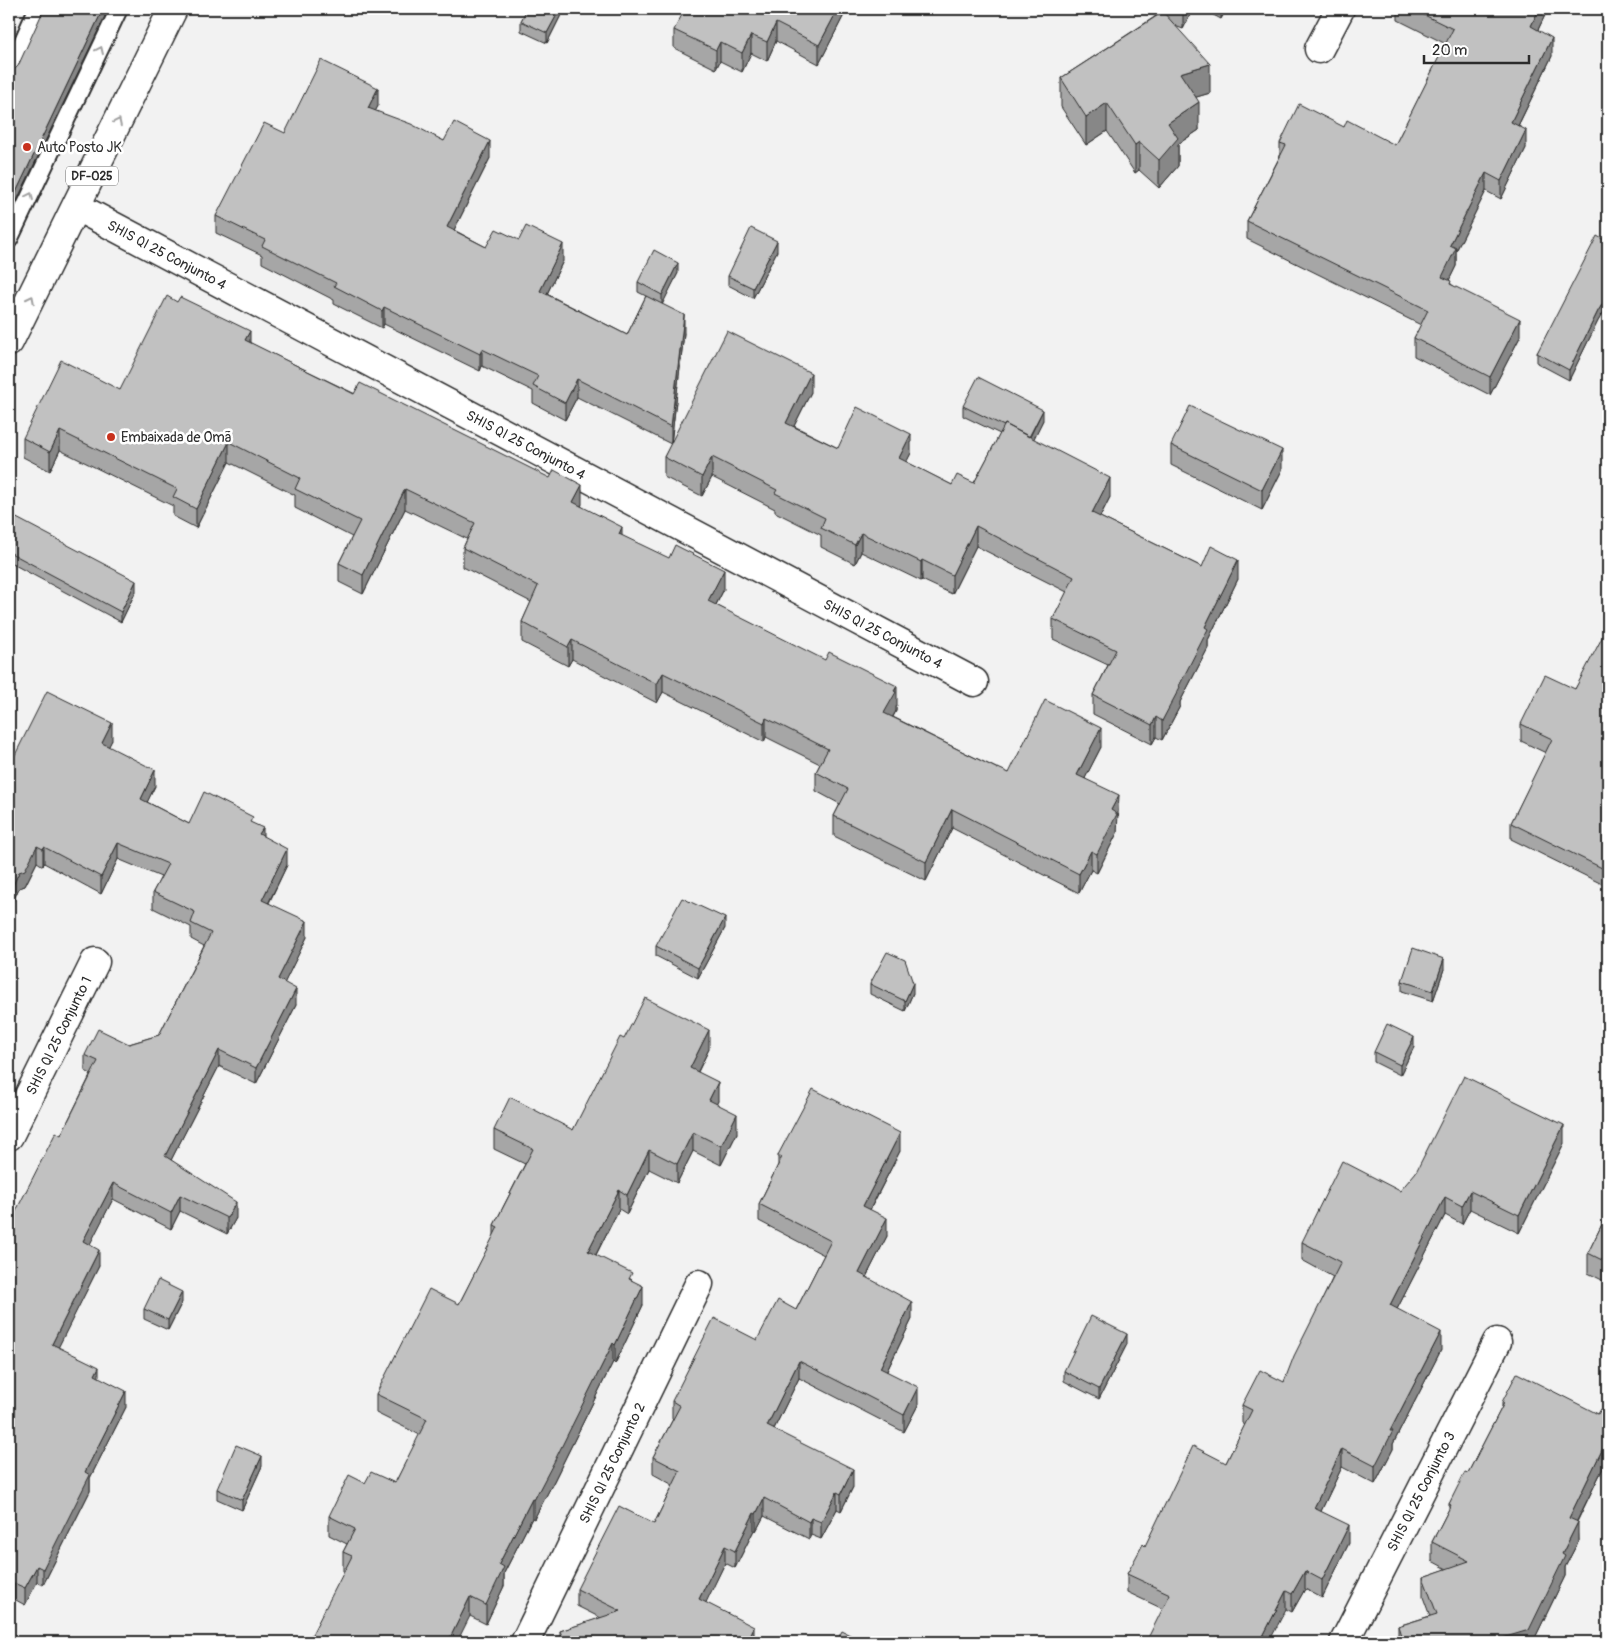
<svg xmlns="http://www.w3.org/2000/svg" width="1617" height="1651" font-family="Pangolin,sans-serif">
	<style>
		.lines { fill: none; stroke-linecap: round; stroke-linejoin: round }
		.service-casing { stroke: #2b2b2b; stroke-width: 20 }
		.minor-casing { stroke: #2b2b2b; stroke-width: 31 }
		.primary-casing { stroke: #2b2b2b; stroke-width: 31 }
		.service { stroke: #fff; stroke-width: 16 }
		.minor { stroke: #fff; stroke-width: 28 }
		.primary { stroke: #fff; stroke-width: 28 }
		.wall { fill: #a6a6a6; stroke: #2b2b2b }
		.shaded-wall { fill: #878787; stroke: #2b2b2b }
		.building { fill: #c1c1c1; stroke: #2b2b2b }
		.oneway { stroke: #a0a0a0 }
		.poi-dot { fill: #c8321e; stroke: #fff; stroke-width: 2 }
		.labels { text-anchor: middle; stroke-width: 5; stroke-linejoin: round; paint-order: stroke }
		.shield { fill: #fff; stroke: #6b6b6b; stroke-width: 1 }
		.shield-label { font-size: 12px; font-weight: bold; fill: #2b2b2b }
		.poi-label { font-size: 14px; fill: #2b2b2b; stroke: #fff; text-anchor: start }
		.street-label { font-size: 14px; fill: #2b2b2b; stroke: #fff }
	</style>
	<rect width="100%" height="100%" fill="#f2f2f2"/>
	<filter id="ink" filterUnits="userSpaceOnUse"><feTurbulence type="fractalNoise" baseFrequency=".02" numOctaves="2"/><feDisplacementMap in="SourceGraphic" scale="10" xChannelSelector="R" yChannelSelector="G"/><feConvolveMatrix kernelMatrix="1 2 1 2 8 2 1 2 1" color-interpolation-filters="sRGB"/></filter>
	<g filter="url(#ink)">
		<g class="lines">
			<!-- service casing -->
			<g class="service-casing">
				<path id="service" d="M9,72L37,9
					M9,240L119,9"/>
			</g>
			<!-- minor casing -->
			<g class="minor-casing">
				<g id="minor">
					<path d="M1319,49L1340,9"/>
					<path id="s1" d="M77,207L974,682"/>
					<path id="s2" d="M9,1136L95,962"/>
					<path id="s3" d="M525,1642L699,1284"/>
					<path id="s4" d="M1344,1642L1497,1342"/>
				</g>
			</g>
			<!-- primary casing -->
			<g class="primary-casing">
				<path id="primary" d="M9,342L173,9"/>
			</g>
			<!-- service -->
			<use href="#service" class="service"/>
			<!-- minor -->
			<use href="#minor" class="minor"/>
			<!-- primary -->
			<use href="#primary" class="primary"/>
		</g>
		<!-- wall -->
		<path class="wall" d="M527,9H564L547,43L521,31V21Z
			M847,9L819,64L776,41L767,61L751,53L742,72L720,61L716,69L674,48V30Z
			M1141,9H1193L1183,29L1175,26L1210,93L1196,97L1199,130L1178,144V166L1159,188L1139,170L1135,173L1107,131L1086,145L1061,107V78L1156,16Z
			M1202,9H1228L1227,13H1224L1221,19Z
			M1398,9H1547V11L1538,30L1552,56L1518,126L1526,148L1501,199L1486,191L1456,251V266L1449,280L1451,284L1520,337L1490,395L1414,356V338L1421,325L1247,239V221L1280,156V143L1344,127L1395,145L1446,44L1398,20Z
			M378,106L375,111L444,141L490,158L454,230L486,247L519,240L563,261L547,294L627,335L646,296L638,292V282L678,273L662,304L684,333L671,443L811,392L794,426L838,448L911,453L906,462L952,485L974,483L1000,434L963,416V406L1043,420L1033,439L1110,497L1100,517L1202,567L1238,579L1208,640V648L1180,702V706L1162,740L1156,737L1152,744L1093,714V695L1108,665L1053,639V619L1067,592L976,546L952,594L922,580L921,581L861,552L855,564L821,547V535L775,512V509L712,477L702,496L664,477V457L671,444L577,397L565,420L533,403V391L482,366L480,371L384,324L382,328L334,304V300L262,263V255L216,233V216L285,133Z
			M1608,242V305L1598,321L1569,380L1537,363V353Z
			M777,251L753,298L728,285V276Z
			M250,343L582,504L581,506L622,536L724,589L716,605L897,705L896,707V711L893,717L998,769L1009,773L1101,747L1085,778L1119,815L1117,817V833L1097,873L1091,870L1079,893L952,828L926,881L834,836V816L840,804L816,791V772L820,764L766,737L764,742L663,692L657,703L572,659L568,666L522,642V622L531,602L463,567V548L467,539L405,509L363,594L339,582V563L352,537L295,508V495L229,462L196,528L173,516V506L60,450L50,471L23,457V438L120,390Z
			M1171,445L1282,470L1262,510L1171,465Z
			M9,514L136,591L121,622L9,562Z
			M1608,636V887L1511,839V823L1546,753L1521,741V724L1575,689Z
			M112,740L108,747L155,786L147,802L189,824H253L287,865L269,903L307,937L284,983L296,1005L256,1084L219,1066L171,1160L236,1218L227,1234L180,1211L171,1229L113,1199L89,1245L99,1266L58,1347L99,1377L126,1407L90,1478V1491L43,1585L37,1582L25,1605L14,1599L9,1609V1213L14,1215L61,1135L91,1074L85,1071V1055L129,1044L159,1035L204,946L191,939V927L153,908V892L161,877L118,859L101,894L44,863L43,866L37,862L25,886L19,888L9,910V767Z
			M725,928L698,978L656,956V946Z
			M1444,969L1433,1001L1402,991V981Z
			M870,984L913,993L905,1011L870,994Z
			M624,1039L709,1049L698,1072L718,1101L716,1104L737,1133L721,1165L693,1151L677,1183L649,1169L627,1214L619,1209L596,1255L632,1280L643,1305L615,1364L613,1362L554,1481L534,1519L532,1518L504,1573V1586L486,1624L470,1616L343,1571V1552L347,1544L329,1535V1516L365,1483H395L420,1435L376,1413V1394L459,1304L494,1236V1225L525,1164L494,1149V1130H573Z
			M1414,1047L1400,1075L1374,1062V1052Z
			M1564,1143L1519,1233L1470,1209L1462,1224L1445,1215L1397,1309L1441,1350L1393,1444V1449L1375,1484L1342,1467L1321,1511L1349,1543L1322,1598L1305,1589L1292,1612L1286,1609H1163L1127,1592V1574L1145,1546L1226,1463L1245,1425L1242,1423V1405L1284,1382L1333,1277L1302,1260V1242L1400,1191Z
			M900,1151L870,1210L887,1236L866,1277L912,1319L887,1371L918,1405L904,1432L799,1378L774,1429L853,1487L841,1511L837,1509L821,1539L811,1535L809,1539L764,1516L756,1531L754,1530L735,1568L725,1563L705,1603L754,1642H548V1641L560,1637V1631L601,1618L577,1606V1589L654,1524L673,1485L653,1474V1457L673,1419L672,1418V1401L757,1340L796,1310L824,1255L759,1221V1204L778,1165V1155Z
			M1608,1212V1283L1588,1273V1253Z
			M182,1302L168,1330L144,1319V1309Z
			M1127,1344L1099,1399L1064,1381V1371Z
			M1502,1402L1598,1414L1608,1412V1468L1604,1466L1577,1522L1578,1542L1565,1567V1576L1533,1642H1398V1626L1430,1616L1423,1597V1577L1447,1569L1432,1561V1542L1449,1509V1504L1468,1473L1502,1407Z
			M262,1466L242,1510L217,1499V1489Z"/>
		<!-- shaded-wall -->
		<path class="shaded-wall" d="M103,9H105V16L9,217V207Z
			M560,9H564L547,43V33Z
			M838,9H847L819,64V45Z
			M1183,9H1193L1183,29Z
			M1221,9H1224V13L1221,19Z
			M1539,9H1547V11L1531,44V26Z
			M776,23V41L767,61V42Z
			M751,35V53L742,72V53Z
			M1552,38V56L1511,140V122Z
			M720,42V61L716,69V50Z
			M1210,64V93L1180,102V73Z
			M378,88V106L368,126V108Z
			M1199,102V130L1178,144V166L1159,188V160L1168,123Z
			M1107,103V131L1086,145V117Z
			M1526,130V148L1501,199V181Z
			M490,141V158L447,244V227Z
			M1139,142V170L1135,173V145Z
			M1486,173V191L1456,251V266L1442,295V277L1450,245Z
			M777,241V251L753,298V288Z
			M563,244V261L540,308V291Z
			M678,263V273L662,305V295Z
			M1608,295V305L1598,321L1569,380V370L1598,311Z
			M384,307V324L382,328V311Z
			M684,315V333L671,444V427Z
			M1520,319V337L1490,395V377Z
			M250,331V350L245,340Z
			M482,349V366L480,371V354Z
			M811,373V392L786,442V423Z
			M577,379V397L565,420V403Z
			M1043,410V420L1029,449V439Z
			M60,431V450L50,471V452Z
			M911,434V453L899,477V458Z
			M229,442V462L196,528V509Z
			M1282,450V470L1262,510V490Z
			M712,457V477L702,496V477Z
			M1110,478V497L1092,532V513Z
			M582,485V504L573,521V502Z
			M405,489V509L363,594V575Z
			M976,526V546L952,594V575Z
			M622,527V546L619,534Z
			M861,533V552L855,564V545Z
			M922,560V580L921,581V562Z
			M1238,560V579L1208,640V648L1180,702V706L1162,740V721L1205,627Z
			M724,570V589L708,620V601Z
			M136,581V591L121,622V612Z
			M572,640V659L568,666V647Z
			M663,673V692L657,703V684Z
			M897,686V705L896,707V711L884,732V713Z
			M1156,717V737L1152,744V725Z
			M766,718V737L764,742V723Z
			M112,723V740L102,760V743Z
			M1101,728V747L1077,794V775Z
			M155,770V786L141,815V799Z
			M1119,795L1117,833L1097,873V854L1111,810Z
			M952,809V828L926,881V862Z
			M263,828V844L259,834Z
			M118,843V859L101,894V877Z
			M37,846V862L25,886L19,888L9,910V894L19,872Z
			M44,847V863L43,866V849Z
			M287,849V865L262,916V900Z
			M1091,851V870L1079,893V874Z
			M725,918V928L698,978V968Z
			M307,921V937L278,996V979Z
			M1444,959V969L1433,1001V991Z
			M913,983V993L905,1011V1001Z
			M296,989V1005L256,1084V1068Z
			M709,1030V1049L690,1087V1068Z
			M1414,1037V1047L1400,1075V1065Z
			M219,1050V1066L165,1172V1156Z
			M718,1082V1101L709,1119V1100Z
			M737,1114V1133L721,1165V1146Z
			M1564,1125V1143L1519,1233V1215Z
			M693,1132V1151L677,1183V1164Z
			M900,1133V1151L863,1223V1206Z
			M649,1150V1169L627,1214V1195Z
			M113,1183V1199L83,1258V1241Z
			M619,1190V1209L588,1270V1251Z
			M1470,1191V1209L1462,1224V1206Z
			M180,1195V1211L171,1229V1213Z
			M1445,1197V1215L1390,1323V1305Z
			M236,1202V1218L227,1234V1218Z
			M887,1218V1236L859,1291V1273Z
			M99,1250V1266L52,1360V1344Z
			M643,1286V1305L615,1364V1345Z
			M182,1292V1302L168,1330V1320Z
			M912,1302V1319L880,1385V1368Z
			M1441,1332V1350L1393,1444V1449L1375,1484V1466L1390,1431Z
			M1127,1334V1344L1099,1399V1389Z
			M613,1343V1362L554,1481L534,1519V1500Z
			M799,1361V1378L767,1443V1426Z
			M99,1367V1383L95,1375Z
			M918,1387V1405L904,1432V1415Z
			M126,1391V1407L90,1478V1491L43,1585V1569L85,1472Z
			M1604,1446V1466L1569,1537V1518Z
			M1342,1449V1467L1314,1526V1508Z
			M262,1456V1466L242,1510V1500Z
			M853,1469V1487L841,1511V1494Z
			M837,1492V1509L821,1539V1522Z
			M764,1498V1516L756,1531V1514Z
			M532,1499V1518L504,1573V1586L486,1624V1605L499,1564Z
			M754,1513V1530L735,1568V1551Z
			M811,1518V1535L809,1539V1522Z
			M1578,1522V1542L1565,1567V1576L1533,1642H1489L1562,1554Z
			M1349,1525V1543L1322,1598V1580Z
			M725,1546V1563L699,1617V1599Z
			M37,1566V1582L25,1605V1588Z
			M1305,1571V1589L1292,1612V1594Z
			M14,1583V1599L9,1609V1592Z
			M1286,1591V1609L1269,1642H1260Z
			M470,1597V1616L457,1642H448Z
			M754,1627V1642H747Z"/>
		<!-- building -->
		<path class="building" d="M44,9H103L9,207V71L14,70L18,66Z
			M527,9H560L547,33L521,21Z
			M685,9H838L819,45L776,23L767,42L751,35L742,53L720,42L716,50L674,30Z
			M1412,9H1539L1531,26L1552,38L1511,122L1526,130L1501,181L1486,173L1450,245L1456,248L1442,277L1451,281L1450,284L1520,319L1490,377L1414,338L1428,310L1247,221L1286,145L1280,143L1299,104L1344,127L1347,120L1395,145L1453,29Z
			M1163,12L1210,64L1180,73L1199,102L1168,123L1178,138L1159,160L1139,142L1135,145L1107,103L1086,117L1061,78Z
			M321,60L378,88L368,108L411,124L444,141L454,122L490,141L447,227L486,247L496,229L519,240L526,226L563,244L540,291L627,335L646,296L684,315L671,427L577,379L565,403L533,386L538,376L482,349L480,354L384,307L382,311L334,286L336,283L262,246L265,240L216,216L264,123L285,133Z
			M751,228L777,241L753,288L728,276Z
			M1597,236L1608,242V295L1598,311L1569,370L1537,353Z
			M654,250L678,263L662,295L638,282Z
			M167,296L177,302L180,297L250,331L245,340L354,394L360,383L550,478L554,470L582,485L573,502L622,527L619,534L669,558L675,545L724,570L708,601L825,660L829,652L897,686L894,691L896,692L884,713L998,769V768L1009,773L1045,700L1101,728L1077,775L1119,795L1111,810L1117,814L1097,854L1091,851L1079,874L952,809L926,862L834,816L848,789L816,772L828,749L766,718L764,723L663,673L657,684L572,640L568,647L522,622L538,586L463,548L475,523L405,489L363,575L339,563L360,521L295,489L300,478L229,442L196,509L173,497L177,489L60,431L50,452L23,438L61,360L120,390Z
			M727,331L811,373L786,423L838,448L857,407L911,434L899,458L952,485L957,475L974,483L1005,424L1110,478L1092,513L1202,567L1211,546L1238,560L1205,627L1208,629L1179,686L1180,687L1162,721L1156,717L1152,725L1093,695L1116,650L1053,619L1074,577L976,526L952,575L922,560L921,562L861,533L855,545L821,528L825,518L775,493L777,490L712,457L702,477L664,457Z
			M978,377L1043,410L1029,437L1005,424L1004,426L963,406Z
			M1190,406L1282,450L1262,490L1171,445Z
			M9,514L136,581L121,612L9,552Z
			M1604,634L1608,636V871L1511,823L1552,739L1521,724L1545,675L1575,689Z
			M47,691L112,723L102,743L155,770L141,799L189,824L204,792L253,817L250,822L263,828L259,834L287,849L262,900L307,921L278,979L296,989L256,1068L219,1050L165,1156L236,1202L227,1218L180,1195L171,1213L113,1183L83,1241L99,1250L52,1344L99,1367L95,1375L126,1391L85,1472L90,1475L43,1569L37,1566L25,1588L14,1583L9,1592V1213L14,1215L56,1132L61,1135L98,1061L85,1055L98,1029L129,1044L159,1035L211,933L191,923L195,912L153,892L168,864L118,843L101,877L44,847L43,849L37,846L25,870L19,872L9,894V767Z
			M682,898L725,918L698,968L656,946Z
			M1413,948L1444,959L1433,991L1402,981Z
			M887,952L905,960L913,983L905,1001L870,984Z
			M645,998L709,1030L690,1068L718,1082L709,1100L737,1114L721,1146L693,1132L677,1164L649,1150L627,1195L619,1190L588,1251L632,1273L629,1279L643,1286L615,1345L613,1343L554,1462L534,1500L532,1499L499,1564L504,1567L486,1605L470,1597L448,1642H308L352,1556L343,1552L355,1529L329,1516L349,1475L365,1483L371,1472L395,1483L427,1419L376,1394L429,1289L459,1304L498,1227L494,1225L533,1149L494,1130L510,1097L573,1130L620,1037L624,1039Z
			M1387,1024L1414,1037L1400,1065L1374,1052Z
			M1464,1076L1564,1125L1519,1215L1470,1191L1462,1206L1445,1197L1390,1305L1441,1332L1390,1431H1393L1375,1466L1342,1449L1314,1508L1349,1525L1322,1580L1305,1571L1292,1594L1286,1591L1260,1642H1146L1170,1594L1127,1574L1143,1544L1145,1546L1193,1446L1226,1463L1252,1410L1242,1405L1260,1370L1284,1382L1294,1356L1341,1262L1302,1242L1342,1161L1400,1191L1416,1172Z
			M813,1089L900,1133L863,1206L887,1218L859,1273L912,1302L880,1368L918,1387L904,1415L799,1361L767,1426L853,1469L841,1494L837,1492L821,1522L811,1518L809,1522L764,1498L756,1514L754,1513L735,1551L725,1546L699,1599L754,1627L747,1642H548V1641L562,1636L560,1631L621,1611L577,1589L619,1506L654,1524L680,1471L653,1457L680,1406L672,1401L714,1318L757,1340L778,1300L796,1310L831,1241L759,1204L782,1157L778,1155Z
			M1608,1212V1263L1588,1253Z
			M158,1280L182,1292L168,1320L144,1309Z
			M1091,1316L1127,1334L1099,1389L1064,1371Z
			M1517,1373L1598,1414L1601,1409L1608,1412V1448L1604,1446L1569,1518L1578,1522L1562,1554L1565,1556L1529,1630L1489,1642H1403L1398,1626L1437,1614L1423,1577L1469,1561L1432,1542L1451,1505L1449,1504L1465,1472L1468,1473L1504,1403L1502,1402Z
			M236,1445L262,1456L242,1500L217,1489Z
			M842,1631L864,1642H836Z"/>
		<!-- one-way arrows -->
		<defs><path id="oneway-chevron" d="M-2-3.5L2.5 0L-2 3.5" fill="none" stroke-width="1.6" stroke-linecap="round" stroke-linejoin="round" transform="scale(1.25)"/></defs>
		<g class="oneway">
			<use href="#oneway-chevron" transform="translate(100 50) rotate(-65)"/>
			<use href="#oneway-chevron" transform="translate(118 122) rotate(-64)"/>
			<use href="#oneway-chevron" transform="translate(30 196) rotate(-64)"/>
			<use href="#oneway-chevron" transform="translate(31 299) rotate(-63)"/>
		</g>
	</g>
	<!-- markers -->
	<g class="poi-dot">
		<circle cx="27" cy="147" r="5"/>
		<circle cx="111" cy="437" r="5"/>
	</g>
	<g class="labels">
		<!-- shield labels -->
		<rect class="shield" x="66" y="166.5" width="52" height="19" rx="4"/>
		<g class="shield-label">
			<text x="92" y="180">DF-025</text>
		</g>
		<!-- poi labels -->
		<g class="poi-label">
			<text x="37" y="152">Auto Posto JK</text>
			<text x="121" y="442">Embaixada de Omã</text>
		</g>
		<!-- street labels -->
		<g class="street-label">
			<text dy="5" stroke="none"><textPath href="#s1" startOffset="102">SHIS QI 25 Conjunto 4</textPath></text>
			<text dy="5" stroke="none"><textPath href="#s1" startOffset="508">SHIS QI 25 Conjunto 4</textPath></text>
			<text dy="5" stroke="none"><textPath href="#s1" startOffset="912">SHIS QI 25 Conjunto 4</textPath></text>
			<text dy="5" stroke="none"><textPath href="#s2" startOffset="112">SHIS QI 25 Conjunto 1</textPath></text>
			<text dy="5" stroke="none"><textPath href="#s3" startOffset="199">SHIS QI 25 Conjunto 2</textPath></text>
			<text dy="5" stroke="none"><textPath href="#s4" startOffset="169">SHIS QI 25 Conjunto 3</textPath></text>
		</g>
	</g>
	<!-- margin -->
	<rect width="1617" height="1651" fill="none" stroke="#fff" stroke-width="30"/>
	<rect x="15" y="15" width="1587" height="1621" fill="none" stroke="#2b2b2b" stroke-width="2" filter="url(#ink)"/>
	<!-- scale -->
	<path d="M1424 55v8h105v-8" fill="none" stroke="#2b2b2b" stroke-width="2.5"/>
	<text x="1432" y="55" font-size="15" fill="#2b2b2b" stroke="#ffffff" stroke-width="4" paint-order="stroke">20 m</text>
</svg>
